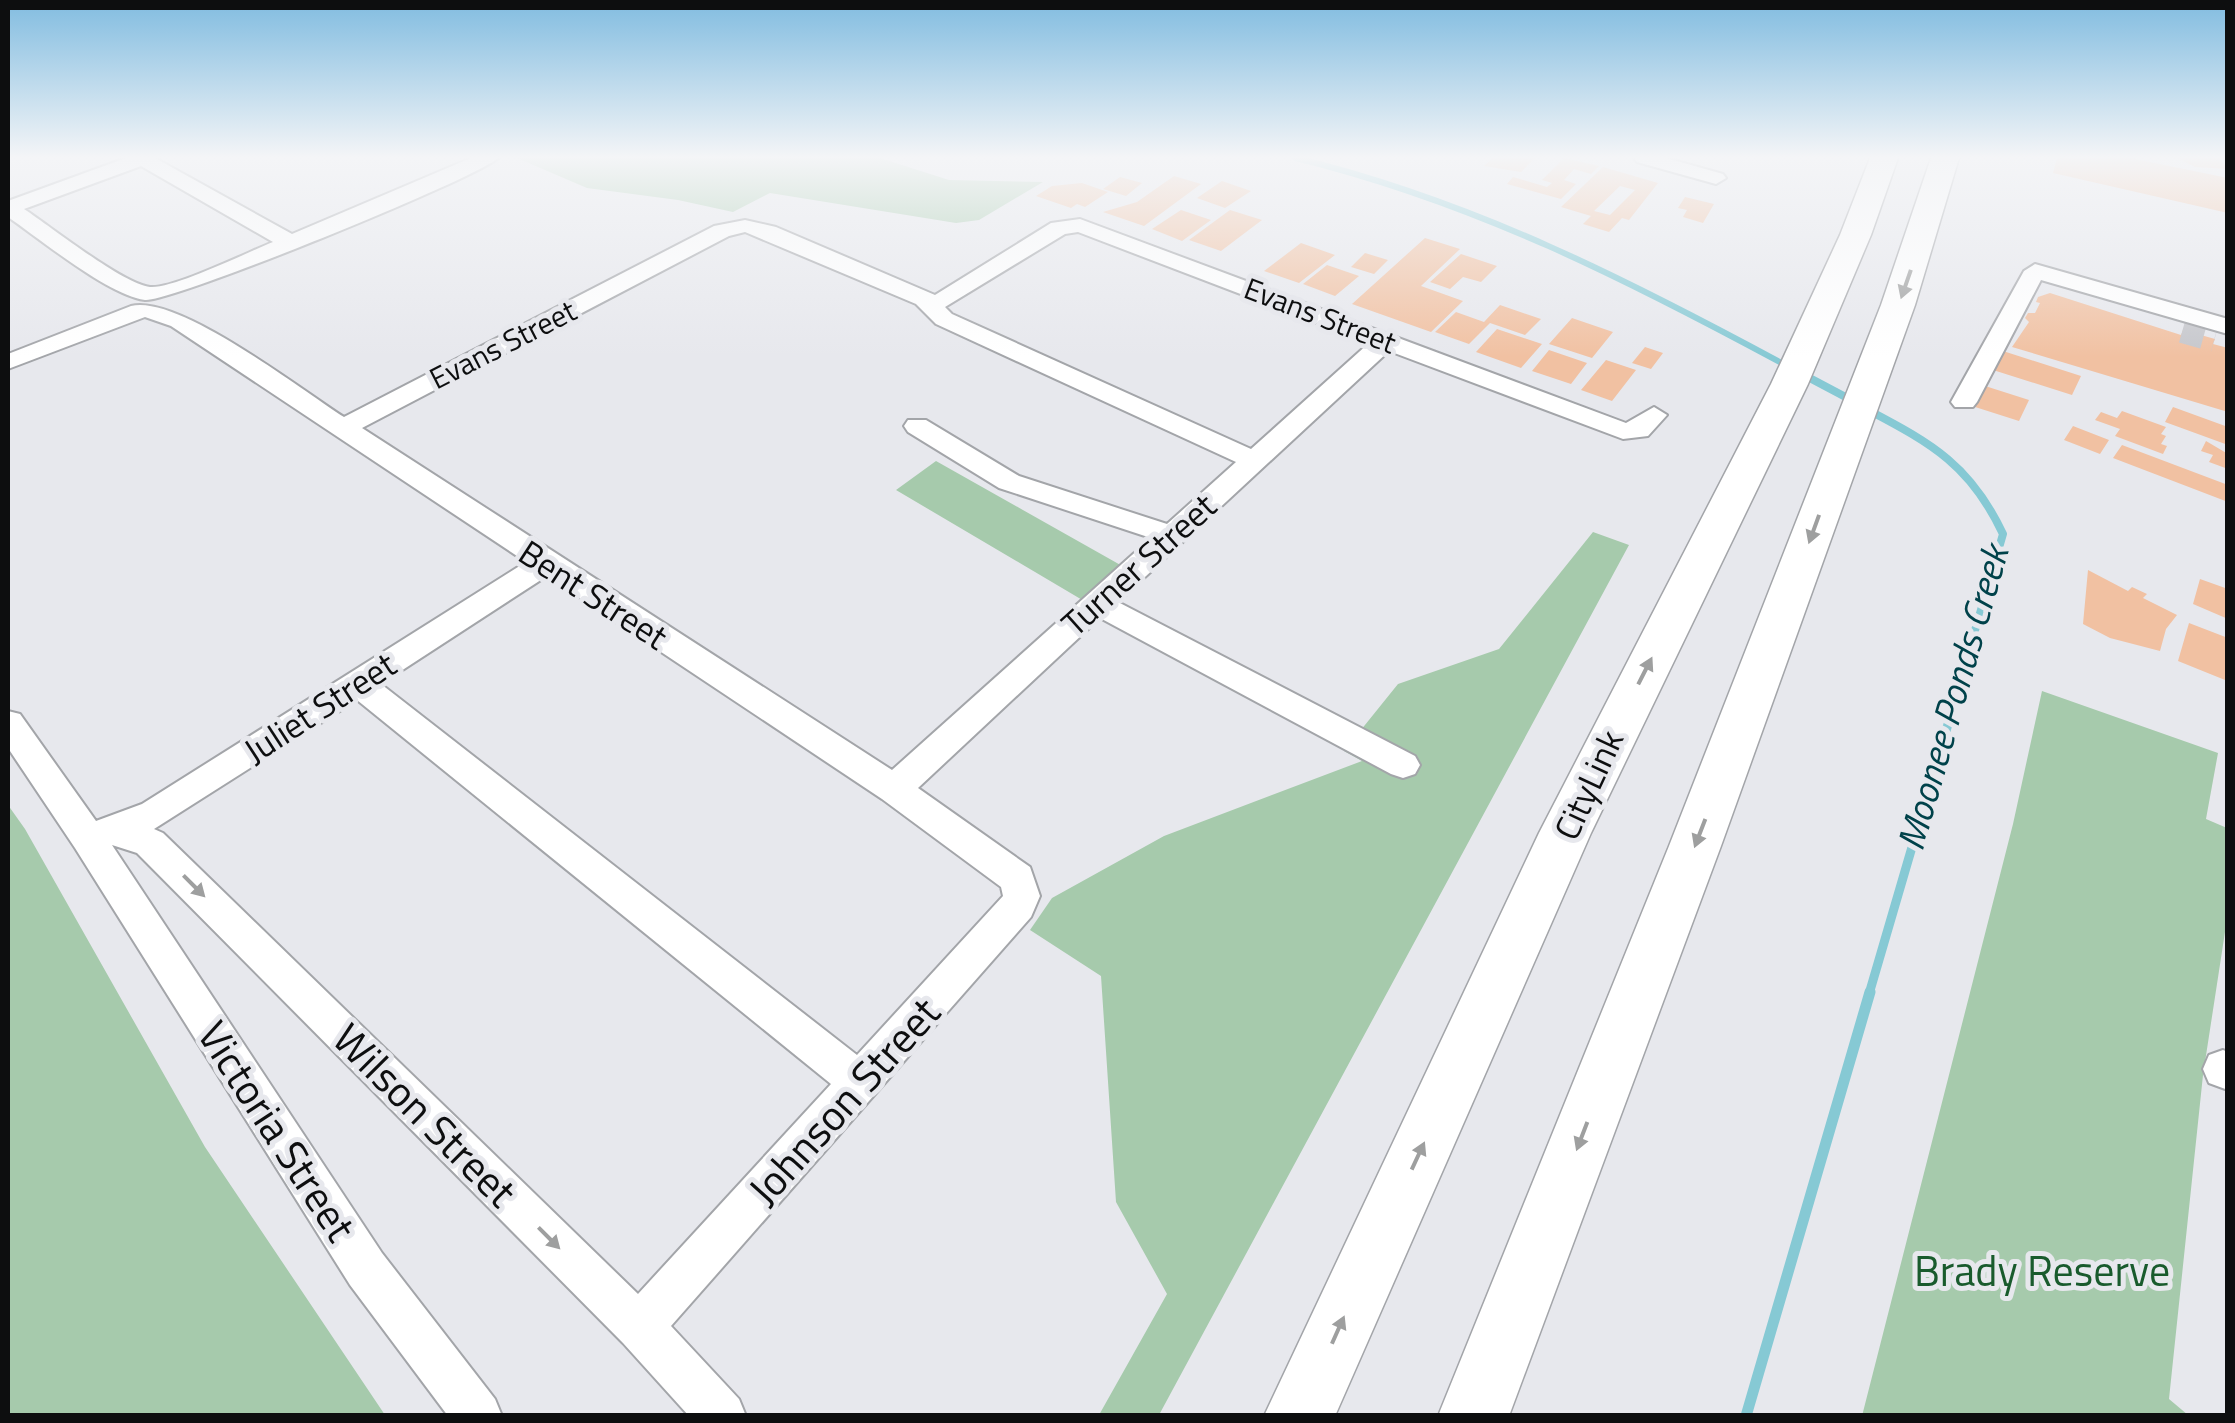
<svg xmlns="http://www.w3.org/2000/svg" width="2235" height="1423" font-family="'Titillium Web',sans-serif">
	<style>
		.green { fill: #a6caac }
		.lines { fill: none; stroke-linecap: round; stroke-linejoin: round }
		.stream-far3 { stroke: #86c9d4; stroke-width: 6 }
		.stream-far2 { stroke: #86c9d4; stroke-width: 8 }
		.stream-far1 { stroke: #86c9d4; stroke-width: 9 }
		.stream { stroke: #86c9d4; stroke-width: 11 }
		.building { fill: #f1c1a2; fill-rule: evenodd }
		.minor-tunnel { stroke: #c6c7cc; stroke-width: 22; stroke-dasharray: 22 11; stroke-linecap: butt }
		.minor-casing { stroke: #a3a5a9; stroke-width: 4 }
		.highway-casing { stroke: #a3a5a9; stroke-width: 3 }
		.minor { fill: #fff; fill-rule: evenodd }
		.highway { fill: #fff; fill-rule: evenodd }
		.oneway { fill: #9e9f9f }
		.labels { text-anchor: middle; stroke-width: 10; stroke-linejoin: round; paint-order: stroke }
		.far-street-label { font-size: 30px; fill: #0d0e0f; stroke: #e7e8ed }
		.street-label { font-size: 35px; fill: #0d0e0f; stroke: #e7e8ed }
		.water-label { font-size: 38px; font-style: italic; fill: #00424a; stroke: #e7e8ed }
		.near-street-label { font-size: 42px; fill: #0d0e0f; stroke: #e7e8ed }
		.near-park-label { font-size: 42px; fill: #195b2d; stroke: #e7e8ed }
	</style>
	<rect width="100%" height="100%" fill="#e7e8ed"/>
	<!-- green -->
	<path class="green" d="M517,158H880L949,180L1043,182L979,220L956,223L770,193L733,212L678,200L587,188Z
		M936,461L1124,567L1084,601L896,490Z
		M1593,532L1629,545L1159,1415H1099L1167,1294L1116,1202L1101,976L1030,930L1052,898L1164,836L1362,761L1344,751L1398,684L1499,649Z
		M2042,691L2218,753L2206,819L2227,828V919L2203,1075L2169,1399L2188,1415L1862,1416L2013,824Z
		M8,805L25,829L205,1147L385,1415H8Z"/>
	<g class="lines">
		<!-- stream-far3 -->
		<path class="stream-far3" d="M1296,158C1475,202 1628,280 1789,367
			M1802,374L1809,378"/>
		<!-- stream-far2 -->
		<path class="stream-far2" d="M1804,375L1855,402
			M1868,410C1933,444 1971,466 2003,534L1969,651"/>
		<!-- stream-far1 -->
		<path class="stream-far1" d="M1869,994L1970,649"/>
		<!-- stream -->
		<path class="stream" d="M1746,1416L1870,992"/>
	</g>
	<!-- building -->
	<path class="building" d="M1493,158H1535L1521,172L1484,166Z
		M1564,158L1599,166L1591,174L1574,169L1564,180L1576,184L1561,199L1507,184L1513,177L1547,187L1552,183L1542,180Z
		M2057,158H2130L2228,178V213L2053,173Z
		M2177,158H2219L2228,169L2195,167Z
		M1603,167L1658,183L1629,220L1622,218L1609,232L1583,224L1591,216L1561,207ZM1620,186L1635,190L1610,215L1594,211Z
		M1174,176L1201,184L1144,226L1103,212L1137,202Z
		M1120,177L1142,183L1126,196L1103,189Z
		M1222,181L1251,191L1225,208L1197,198Z
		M1082,183L1108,192L1085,207L1077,204L1071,208L1036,196L1052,186Z
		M1685,197L1714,204L1703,223L1683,217L1687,210L1678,208Z
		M1181,210L1211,220L1182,241L1152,229Z
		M1230,210L1262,220L1221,251L1189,240Z
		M1425,238L1460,249L1421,286L1463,301L1431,332L1352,304Z
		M1301,243L1335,255L1299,283L1264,271Z
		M1365,253L1388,260L1374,274L1351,267Z
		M1461,254L1497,266L1481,282L1463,277L1450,289L1430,282Z
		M1327,265L1359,276L1335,296L1303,284Z
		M2050,293L2181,335L2183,330L2215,339L2213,344L2228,348V412L2012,347L2029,322L2025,318L2028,313H2035L2040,303L2036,302L2038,297Z
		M1500,305L1541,319L1525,335L1490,323L1469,344L1435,332L1456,312L1484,322Z
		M1572,318L1613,332L1592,358L1549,344Z
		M1497,329L1542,344L1521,368L1476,352Z
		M1645,347L1663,353L1651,369L1632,363Z
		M1549,350L1587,363L1571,384L1532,371Z
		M2003,351L2081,376L2072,395L1993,370Z
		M1606,360L1636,370L1612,401L1581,390Z
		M1982,385L2029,400L2019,421L1972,406Z
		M2173,407L2228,427V445L2165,422Z
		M2122,411L2166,427L2161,434L2166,436L2161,444L2167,446L2163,454L2115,436L2120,429L2095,420L2101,412L2117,418Z
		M2073,426L2109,440L2100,454L2064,440Z
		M2206,441L2228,454V469L2209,462L2213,455L2201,451Z
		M2122,445L2228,485V502L2113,458Z
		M2088,570L2128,591L2132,587L2147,594L2143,598L2177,615L2166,629L2160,651L2110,638L2083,624Z
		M2200,579L2228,589V619L2193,604Z
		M2189,623L2228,638L2225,680L2178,661Z"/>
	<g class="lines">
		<!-- minor-tunnel -->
		<path class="minor-tunnel" d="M2182,332L2214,341"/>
		<!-- minor casing -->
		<g class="minor-casing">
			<path id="minor" d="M126,158H155L292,234L471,158H498C478,178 170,303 145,300C108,295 40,239 8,217V201ZM141,166L273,242C248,252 173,289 150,287C123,284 50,226 24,209Z
				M1634,158H1666L1723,174L1726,178L1716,184L1637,162Z
				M1080,219L1626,423L1654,407L1667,415L1648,436L1623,439L1389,351L1118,602L1415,756L1420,765L1415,774L1403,778L1391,774L1100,618L918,788L1030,867L1040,896L1031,917L671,1326L739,1399L746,1416H689L623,1343L137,853L112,845L382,1253L495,1399L502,1416H448L350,1285L75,848L8,748V711L20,714L96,821L142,804L526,562L171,326L145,317L8,369V354L131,306C178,294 300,389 344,417L714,226L745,220L776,227L935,295L1051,223ZM745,232L916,304L936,324L1236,462L1167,524L1019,476L926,420H908L904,426L908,432L999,488L1151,538L892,770L362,428L729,236ZM1078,232L1369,343L1251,449L952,314L945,307L1065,234ZM547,576L882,799L1001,887L1003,896L857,1055L381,684ZM357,700L831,1084L638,1294L163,833L154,829Z
				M2035,264L2228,319V334L2041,280L1977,402L1973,407H1955L1951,402L2024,271Z
				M2223,1050L2228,1052V1090L2209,1083L2203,1069L2209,1055Z"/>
		</g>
		<!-- highway casing -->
		<g class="highway-casing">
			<path id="highway" d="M1870,158H1898L1871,235L1808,384L1591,833L1335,1416H1264L1539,833L1771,384L1840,235Z
				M1931,158H1959L1915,305L1721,846L1509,1416H1438L1669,846L1881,305Z"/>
		</g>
		<!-- minor -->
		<use href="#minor" class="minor"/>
		<!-- highway -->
		<use href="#highway" class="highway"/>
	</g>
	<!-- one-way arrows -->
	<defs><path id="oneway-solid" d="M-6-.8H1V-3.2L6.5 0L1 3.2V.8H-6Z" transform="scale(2.5)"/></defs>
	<g class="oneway">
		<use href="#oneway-solid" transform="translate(1906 284) rotate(109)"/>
		<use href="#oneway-solid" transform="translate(1814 529) rotate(110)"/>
		<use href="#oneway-solid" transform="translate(1645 671) rotate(-63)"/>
		<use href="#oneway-solid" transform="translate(1700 833) rotate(111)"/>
		<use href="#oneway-solid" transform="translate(194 886) rotate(45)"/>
		<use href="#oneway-solid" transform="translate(1582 1136) rotate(111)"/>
		<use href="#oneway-solid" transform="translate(1418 1156) rotate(-65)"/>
		<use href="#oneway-solid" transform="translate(549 1238) rotate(45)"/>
		<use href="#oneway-solid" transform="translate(1338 1330) rotate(-66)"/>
	</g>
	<!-- sky -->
	<linearGradient id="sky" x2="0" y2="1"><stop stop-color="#81bce0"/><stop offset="0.44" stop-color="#f4f5f7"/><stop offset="1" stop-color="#f4f5f7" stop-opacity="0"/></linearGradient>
	<rect width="2235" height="357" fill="url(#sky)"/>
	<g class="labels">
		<!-- far-street labels -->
		<g class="far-street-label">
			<text transform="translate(1320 316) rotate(21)" y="10">Evans Street</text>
			<text transform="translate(503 345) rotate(-27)" y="10">Evans Street</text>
		</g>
		<!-- street labels -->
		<g class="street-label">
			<text transform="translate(1139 565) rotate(-42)" y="12">Turner Street</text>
			<text transform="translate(593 595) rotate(33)" y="12">Bent Street</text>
			<text transform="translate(320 708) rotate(-33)" y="12">Juliet Street</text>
			<text transform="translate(1589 785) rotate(-65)" y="12">CityLink</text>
		</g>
		<!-- water labels -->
		<g class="water-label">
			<text transform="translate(1953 698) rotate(-74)" y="13">Moonee Ponds Creek</text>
		</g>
		<!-- near-street labels -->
		<g class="near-street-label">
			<text transform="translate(844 1101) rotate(-48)" y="15">Johnson Street</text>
			<text transform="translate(425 1115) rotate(45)" y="15">Wilson Street</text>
			<text transform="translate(277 1131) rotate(57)" y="15">Victoria Street</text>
		</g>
		<!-- near-park labels -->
		<g class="near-park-label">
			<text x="2042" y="1286">Brady Reserve</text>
		</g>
	</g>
	<!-- border -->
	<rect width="2235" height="1423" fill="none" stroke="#0d0e0f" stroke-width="20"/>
</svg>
